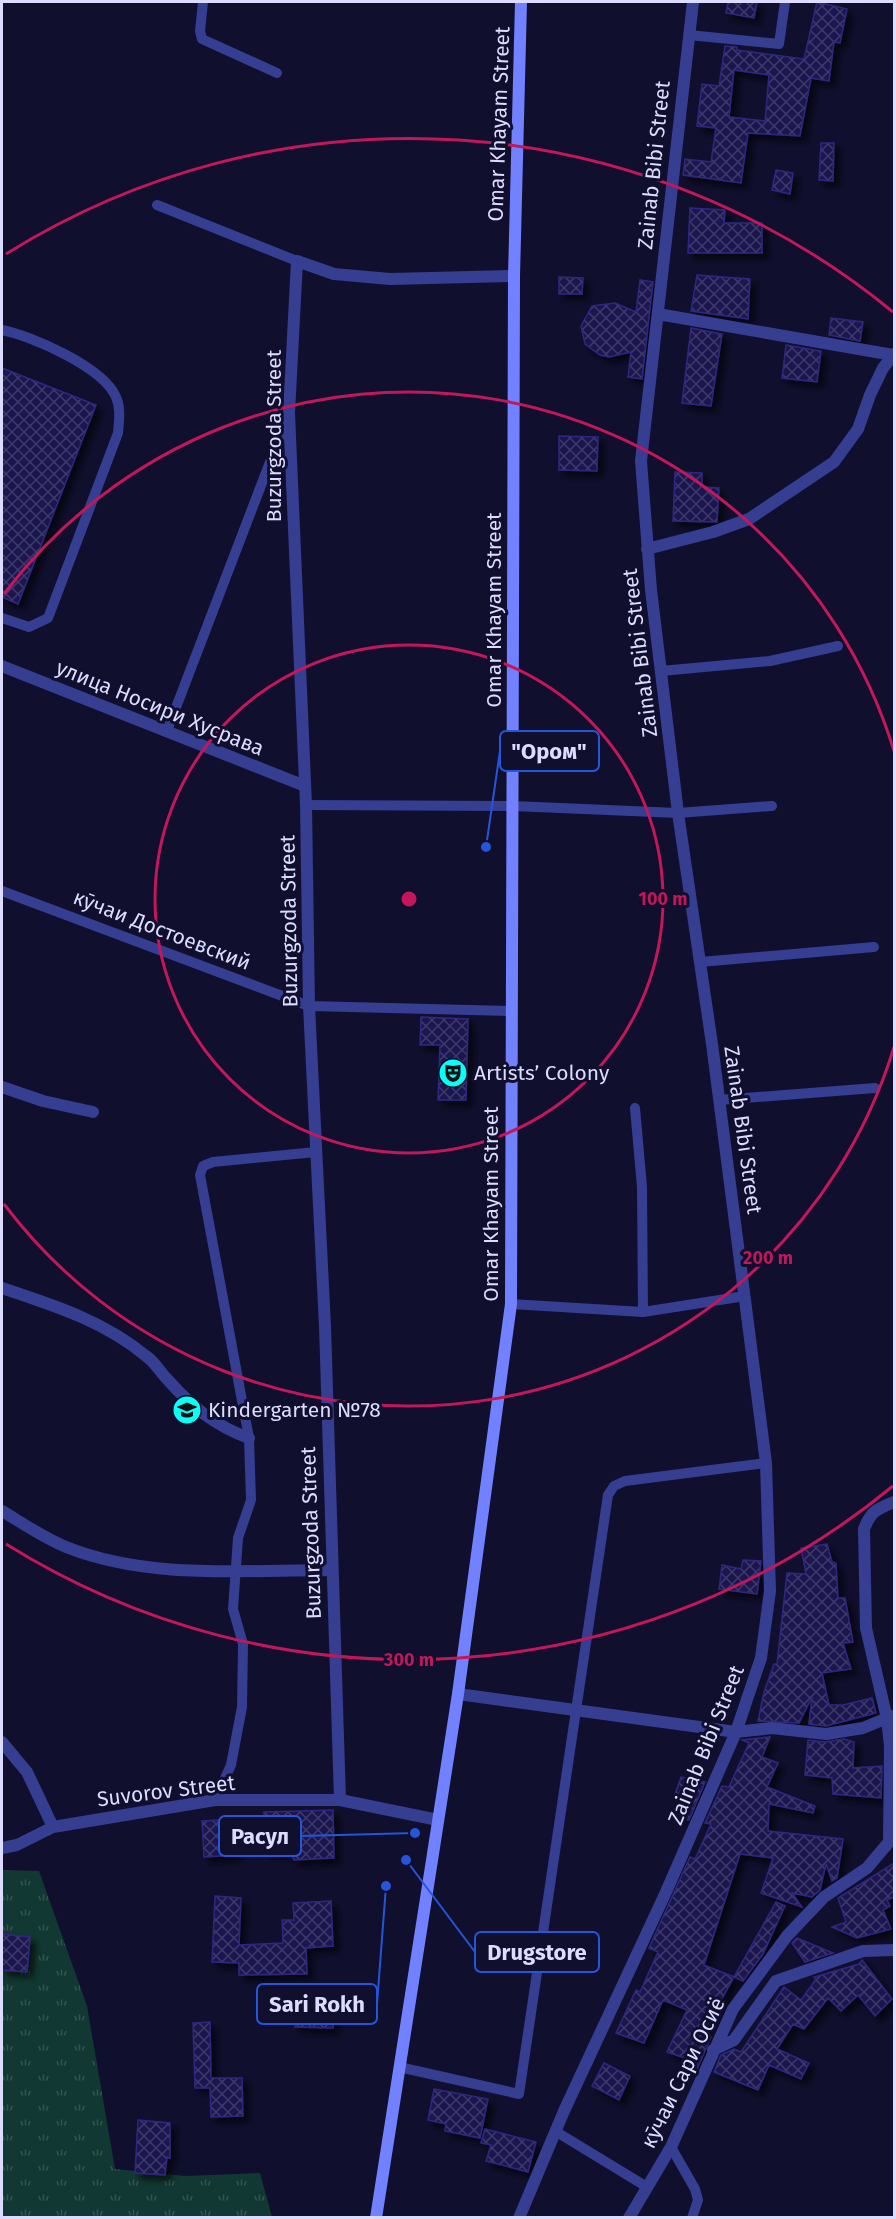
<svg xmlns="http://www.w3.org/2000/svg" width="896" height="2219" font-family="'Fira Sans',sans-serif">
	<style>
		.grass { fill: url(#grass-tufts) }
		.building { fill: url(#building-cross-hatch); stroke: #2e287f; stroke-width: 1.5; fill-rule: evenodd; filter: url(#shadow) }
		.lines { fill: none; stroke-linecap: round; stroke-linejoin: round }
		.lane { stroke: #353e91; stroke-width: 10 }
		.street { stroke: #353e91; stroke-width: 12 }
		.secondary { stroke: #7281ff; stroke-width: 12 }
		.ring { fill: none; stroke: #c2185b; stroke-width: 3 }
		.labels { text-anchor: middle; stroke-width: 6; stroke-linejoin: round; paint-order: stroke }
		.street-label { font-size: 21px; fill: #dbdcff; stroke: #100f2d }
		.poi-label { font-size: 21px; fill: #dbdcff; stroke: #100f2d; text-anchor: start }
		.centre { fill: #c2185b; stroke: #100f2d; stroke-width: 3 }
		.ring-label { font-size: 18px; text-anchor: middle; font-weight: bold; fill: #c2185b; stroke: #100f2d; stroke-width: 6; stroke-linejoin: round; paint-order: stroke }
		.leader { fill: none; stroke: #2655da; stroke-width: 2 }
		.callout-dot { fill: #2655da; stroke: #100f2d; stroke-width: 2 }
		.callout { fill: #100f2d; stroke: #2655da; stroke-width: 2 }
		.callout-label { font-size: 22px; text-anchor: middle; font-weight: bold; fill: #dbdcff }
	</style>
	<defs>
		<pattern id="grass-tufts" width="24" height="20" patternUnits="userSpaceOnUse" patternTransform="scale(1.5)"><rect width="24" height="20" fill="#113832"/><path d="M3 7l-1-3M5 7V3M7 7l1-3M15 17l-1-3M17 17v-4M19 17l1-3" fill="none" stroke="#335451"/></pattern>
		<pattern id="building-cross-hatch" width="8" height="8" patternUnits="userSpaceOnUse" patternTransform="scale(1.5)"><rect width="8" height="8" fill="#1d1950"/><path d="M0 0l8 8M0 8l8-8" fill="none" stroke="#3d3a6a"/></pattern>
		<filter id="shadow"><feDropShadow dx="5.5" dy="5.5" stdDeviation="3" flood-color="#0009"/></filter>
	</defs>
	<rect width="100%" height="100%" fill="#100f2d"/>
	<!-- grass -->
	<path class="grass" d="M2,1870L39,1871L87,2006L115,2169L185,2176L260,2173L272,2217L2,2218Z"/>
	<!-- building -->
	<path class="building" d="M728,2H757L754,18L726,13Z
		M817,2L847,9L840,43L834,42L829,81L811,78L800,136L748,133L741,183L683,175L685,159L711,162L716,128L697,126L702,84L719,86L725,46L737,47V50L804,59ZM734,70L769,75L765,121L729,117Z
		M821,143H834L833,181L819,180Z
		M776,170L793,173L790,194L772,190Z
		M690,208L725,210L724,223H762V253H688Z
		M697,275L750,279L748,319L691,311Z
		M559,277L583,278L582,294H559Z
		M640,280L653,282L642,379L628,377L631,352L609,357L600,355L585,344L581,326L592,306L615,303L636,312Z
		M831,318L863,322L860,341L829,335Z
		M691,328L722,334L711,406L682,403Z
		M786,345L821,351L817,382L782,378Z
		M2,368L96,405L18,604L2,597Z
		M559,436L598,437L597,471L559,470Z
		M675,472L702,473V487L719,488L717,522L673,521Z
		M421,1017L468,1019L466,1100H438L440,1045H420Z
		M827,1544L832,1562L836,1563L838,1598H845L853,1642L843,1643L851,1669L822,1673L829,1705H843L872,1698L876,1713L826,1726L809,1724L812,1697L799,1723L758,1721L764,1692L774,1664H777L787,1573L806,1574L801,1548Z
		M743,1560L761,1561L757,1594L719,1589L722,1565L741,1569Z
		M770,1737L762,1757L778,1763L767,1787L815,1806L813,1813L769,1804L768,1831L843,1839L837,1878L832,1881L826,1864L820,1890L812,1897L792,1893L802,1907L761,1893L773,1858L740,1854L704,1965L734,1977L703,2033L711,2037L697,2069L686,2063L688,2059L667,2052L687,2010L663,2000L644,2043L616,2033L636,1990L640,1992L658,1952L649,1948L690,1857L695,1859L711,1824L705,1823L722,1786L729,1787L749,1743L742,1740Z
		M844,1739L854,1742L853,1768L882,1766L881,1798L833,1794L832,1778L805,1775L808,1740L825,1742Z
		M681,1777L705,1782L689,1820L681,1818L687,1799L675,1794Z
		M333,1810L334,1858L294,1860L291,1852H265L264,1812Z
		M235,1819L237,1855L204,1857L202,1821Z
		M894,1863V1897L887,1900L890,1906L883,1910L891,1929L857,1938L832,1927L846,1922L838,1898Z
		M215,1896L241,1898L239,1945L283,1943L282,1920H294L293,1903L331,1901L333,1946L306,1948L307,1974L239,1975V1963L212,1962Z
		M776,1902L785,1906L763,1954L743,1981L734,1977Z
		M2,1934L30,1937L27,1972L2,1970Z
		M797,1938L833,1953L805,1962L792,1943Z
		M862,1960L892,1999L875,2016L858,1995L841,2011L828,1998L804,2029L793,2024L777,2049L809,2063L801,2079L769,2065L758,2090L714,2072L721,2055L734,2049L741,2052L784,1987L801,2000L816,1979L814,1977L859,1964Z
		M295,1985H333V2028L295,2027Z
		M210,2022L211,2078H242L243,2116L211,2117L210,2088H195L193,2023Z
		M604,2063L630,2076L619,2100L592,2086Z
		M434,2089L488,2099L480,2138L445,2131L446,2124L428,2120Z
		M138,2120L170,2123V2158L167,2157L165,2175L135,2173Z
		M485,2129L536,2142L528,2172L486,2161L491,2145L481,2143Z"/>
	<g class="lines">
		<!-- lane -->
		<path class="lane" d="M203,2L200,31L202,39L277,73
			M689,35L779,44L785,2
			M157,205L297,261
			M2,330C32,336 103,367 116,397C121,408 119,421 118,433L48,618L29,627L2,618
			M661,671L770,661L838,646
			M167,731L288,415
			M306,805L513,806L678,813L772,806
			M2,891L309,1006L512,1011
			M700,962L874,947
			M719,1100L875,1088
			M635,1108L642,1187L643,1312
			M511,1304L643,1312L745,1296
			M215,1800L231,1765L242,1707L243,1644L233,1609L238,1538L251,1500L249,1438L200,1175L203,1166L213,1162L316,1152
			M399,2067L519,2094L608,1495L614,1486L625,1481L766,1463
			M555,2131L647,2187
			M671,2147L695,2189L698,2200L692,2218"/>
		<!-- street -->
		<path class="street" d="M658,314L893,355
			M647,549L713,532L749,519L834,462L858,429L870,395L883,368L894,354
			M2,666L305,786
			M2,1087L43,1101L93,1112
			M2,1288C53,1305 104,1321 146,1356C155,1362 160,1372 168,1380C191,1406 215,1426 249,1438
			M2,1511C22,1523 44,1538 66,1547C149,1580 243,1570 331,1570
			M458,1694L736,1732L772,1728L826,1734L863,1728L892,1716
			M2,1742L27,1772L53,1827
			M340,1800L325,1326L309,1006L306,805L289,413L297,261L334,274L390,279L514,276
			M2,1848L17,1845L53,1827L215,1800H340L438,1820
			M713,2050L734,2040L776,1981L863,1951L894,1950
			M519,2218L564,2111L666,1892L736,1732L761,1658L770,1591L766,1463L712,1044L678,813L651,590L641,461L693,2
			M629,2218L671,2147L733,2009L787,1936L824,1897L867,1868L889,1842L890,1746L887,1719L866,1628L864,1529C871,1511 877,1509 894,1502"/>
		<!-- secondary -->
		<path class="secondary" d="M376,2218L458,1694L511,1304L514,276L521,2"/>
	</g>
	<!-- distance rings -->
	<g class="ring">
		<circle cx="409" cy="899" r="254"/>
		<path d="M894 1047A507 507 0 0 1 4 1204M4 594A507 507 0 0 1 894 751"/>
		<path d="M893 1486A761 761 0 0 1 6 1544M6 254A761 761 0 0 1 893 312"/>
	</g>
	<!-- icons -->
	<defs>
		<g id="theatre-disc" transform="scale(1.5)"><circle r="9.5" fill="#07fff7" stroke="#100f2d"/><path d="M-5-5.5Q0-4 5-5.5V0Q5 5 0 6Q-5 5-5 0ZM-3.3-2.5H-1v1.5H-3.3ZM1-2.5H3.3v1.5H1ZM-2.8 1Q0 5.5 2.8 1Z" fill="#111"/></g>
		<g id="school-disc" transform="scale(1.5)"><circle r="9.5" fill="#07fff7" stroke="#100f2d"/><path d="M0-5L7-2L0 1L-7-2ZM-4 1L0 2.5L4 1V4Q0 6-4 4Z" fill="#111"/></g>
	</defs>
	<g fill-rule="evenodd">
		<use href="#theatre-disc" x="453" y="1073"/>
		<use href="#school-disc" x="187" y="1410"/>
	</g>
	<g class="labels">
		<!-- street labels -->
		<g class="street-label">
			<text transform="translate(499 124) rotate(-88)" y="7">Omar Khayam Street</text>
			<text transform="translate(654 165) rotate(-84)" y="7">Zainab Bibi Street</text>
			<text transform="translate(274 436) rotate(-90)" y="7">Buzurgzoda Street</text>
			<text transform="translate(494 610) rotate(-90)" y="7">Omar Khayam Street</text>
			<text transform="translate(640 653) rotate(-97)" y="7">Zainab Bibi Street</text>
			<text transform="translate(160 708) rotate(22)" y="7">улица Носири Хусрава</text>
			<text transform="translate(289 921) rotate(-91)" y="7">Buzurgzoda Street</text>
			<text transform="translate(162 930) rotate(21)" y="7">кӯчаи Достоевский</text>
			<text transform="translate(743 1130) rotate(82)" y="7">Zainab Bibi Street</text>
			<text transform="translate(491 1204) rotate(-90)" y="7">Omar Khayam Street</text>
			<text transform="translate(311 1533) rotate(-92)" y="7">Buzurgzoda Street</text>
			<text transform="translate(706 1745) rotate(-68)" y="7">Zainab Bibi Street</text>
			<text transform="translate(166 1791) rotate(-7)" y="7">Suvorov Street</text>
			<text transform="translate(683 2073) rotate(-64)" y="7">кӯчаи Сари Осиё</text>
		</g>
		<!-- poi labels -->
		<g class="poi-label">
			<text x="474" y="1080">Artists’ Colony</text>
			<text x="208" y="1417">Kindergarten №78</text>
		</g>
	</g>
	<circle cx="409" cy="899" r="9" class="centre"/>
	<g class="ring-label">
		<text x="663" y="905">100 m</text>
		<text x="768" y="1264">200 m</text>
		<text x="409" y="1666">300 m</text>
	</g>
	<!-- callouts -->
	<path class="leader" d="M486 847L500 751M415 1833L301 1836M406 1860L475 1952M386 1886L377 2004"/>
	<g class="callout-dot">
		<circle cx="486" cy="847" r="6"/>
		<circle cx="415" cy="1833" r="6"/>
		<circle cx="406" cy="1860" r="6"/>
		<circle cx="386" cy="1886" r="6"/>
	</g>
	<g class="callout">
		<rect x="500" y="731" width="99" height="40" rx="6"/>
		<rect x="219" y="1816" width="82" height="40" rx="6"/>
		<rect x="475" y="1932" width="124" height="40" rx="6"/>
		<rect x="257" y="1984" width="120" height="40" rx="6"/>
	</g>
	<g class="callout-label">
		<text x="549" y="759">"Oром"</text>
		<text x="260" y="1844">Расул</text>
		<text x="537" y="1960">Drugstore</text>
		<text x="317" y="2012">Sari Rokh</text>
	</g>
	<!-- border -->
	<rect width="896" height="2219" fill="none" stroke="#dbdcff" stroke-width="6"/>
</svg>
